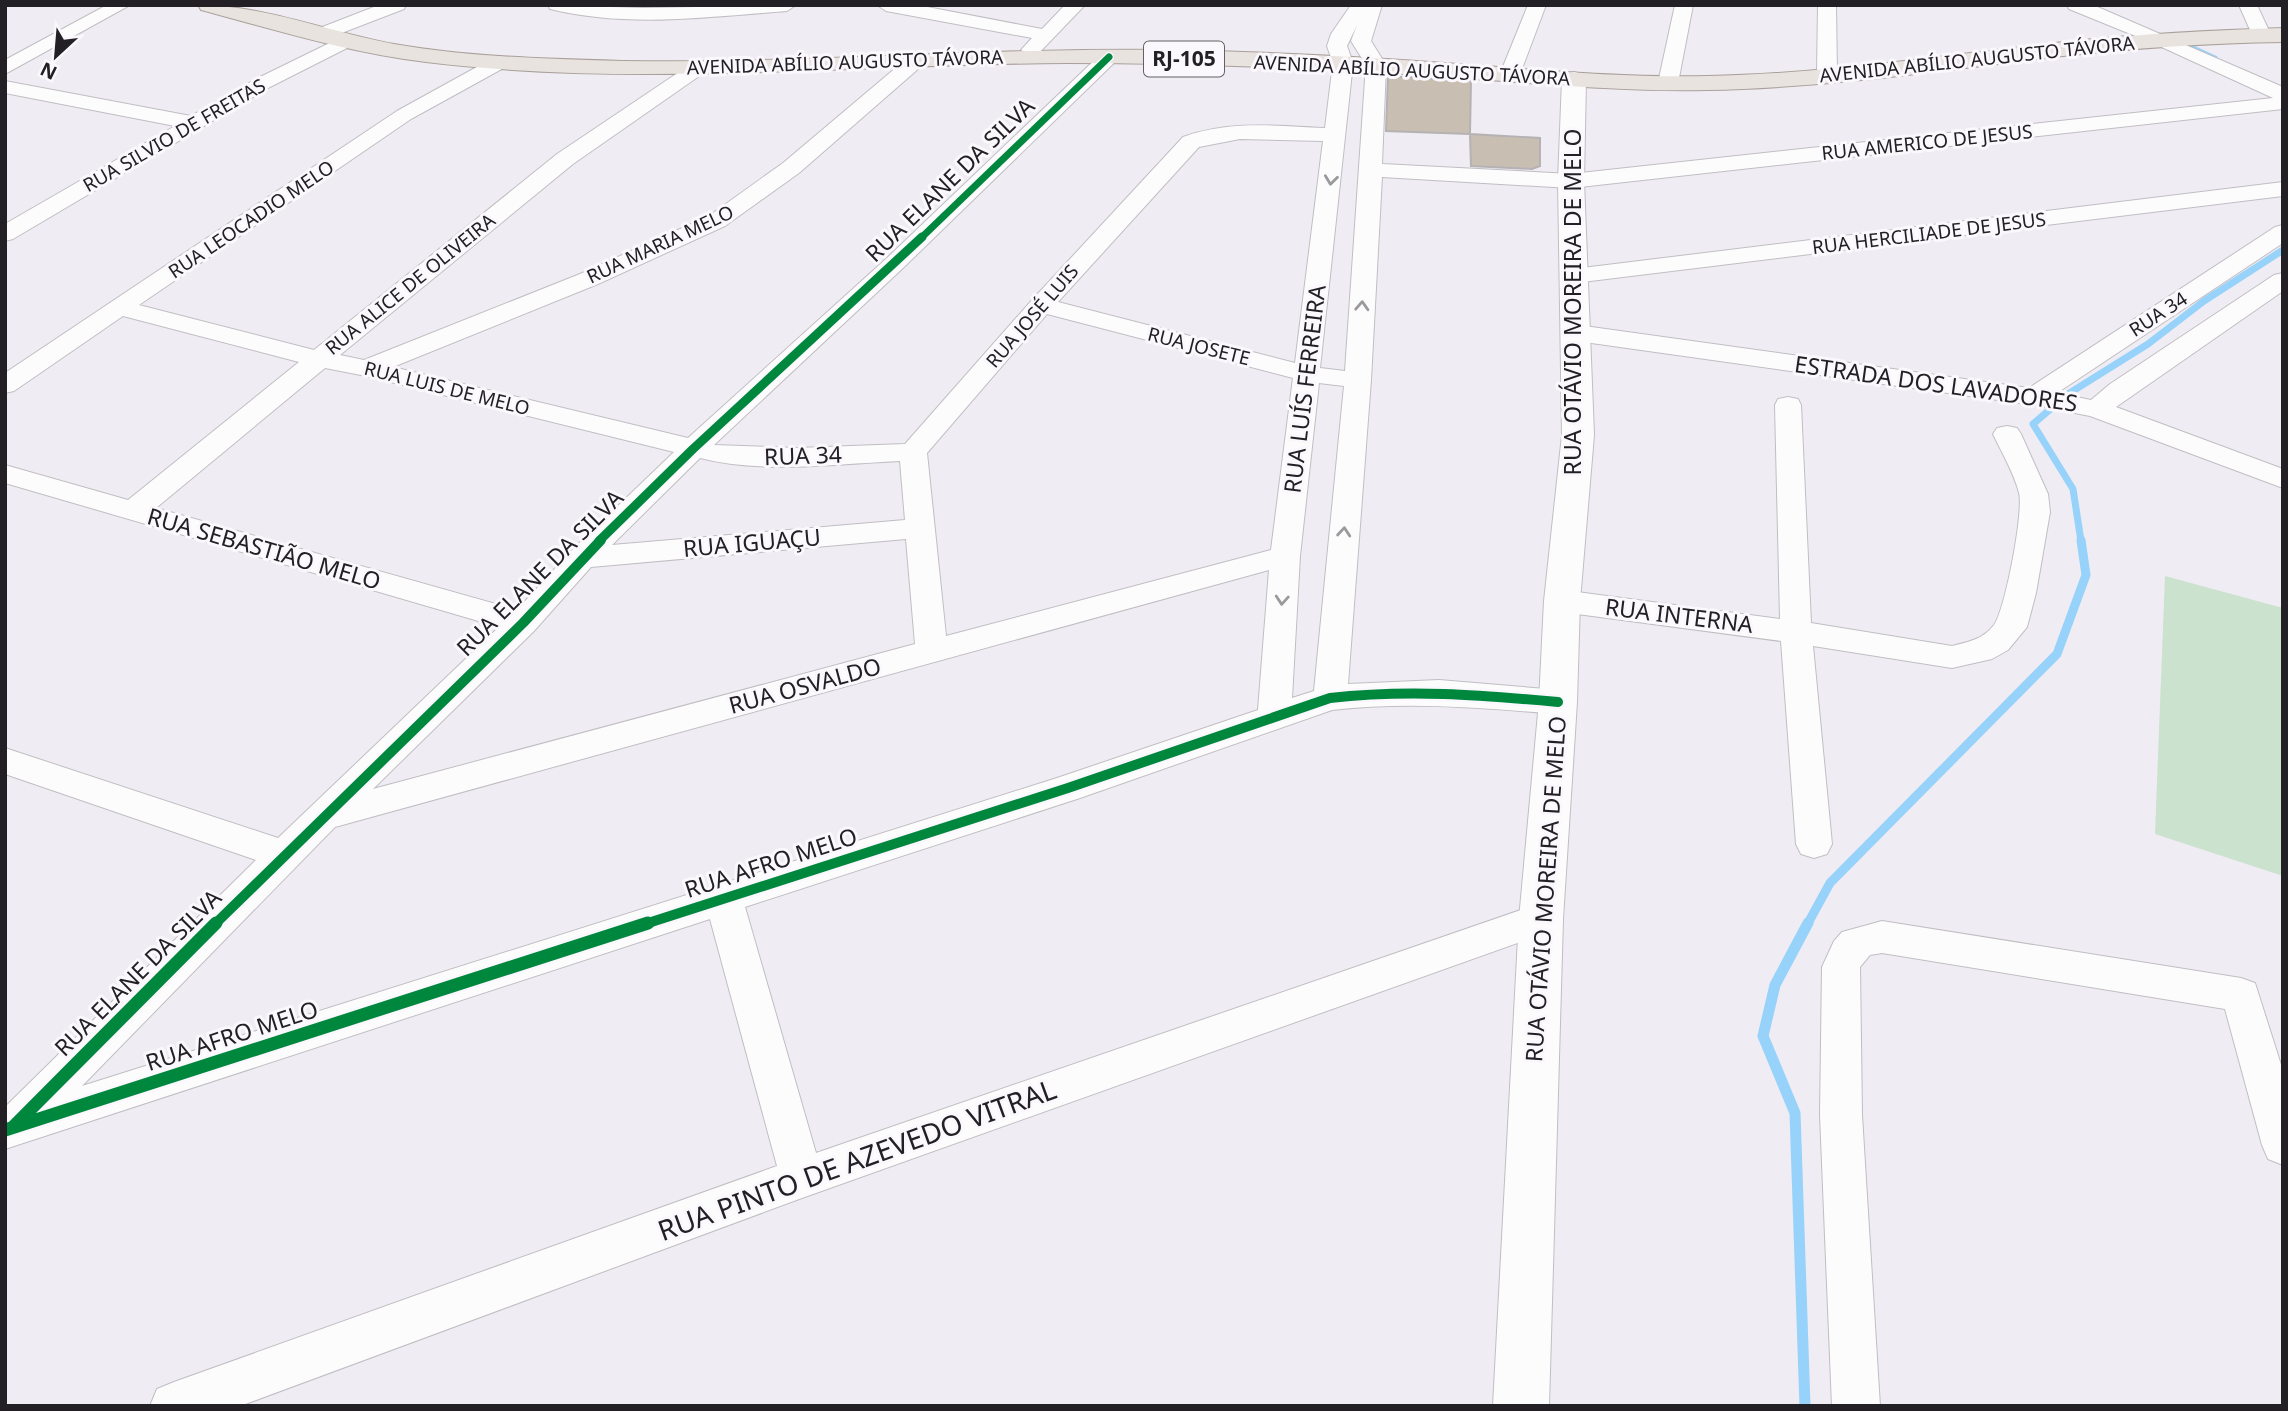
<svg xmlns="http://www.w3.org/2000/svg" width="2288" height="1411" font-family="'Noto Sans',sans-serif">
	<style>
		.green { fill: #cbe2cf }
		.lines { fill: none; stroke-linecap: round; stroke-linejoin: round }
		.stream-far3 { stroke: #96d2f9; stroke-width: 5 }
		.stream-far2 { stroke: #96d2f9; stroke-width: 7 }
		.stream-far1 { stroke: #96d2f9; stroke-width: 9 }
		.stream { stroke: #96d2f9; stroke-width: 11 }
		.building { fill: #c9beb2; stroke: #b5b2b4; stroke-width: 2 }
		.minor-casing { stroke: #c0bec3; stroke-width: 2 }
		.tertiary-casing { stroke: #c0bec3; stroke-width: 2 }
		.primary-casing { stroke: #aaa09a; stroke-width: 2 }
		.minor { fill: #fdfcfd; fill-rule: evenodd }
		.tertiary { fill: #fdfcfd; fill-rule: evenodd }
		.primary { fill: #e8e3df; fill-rule: evenodd }
		.cycleway-far3-casing { stroke: #faf8fd; stroke-width: 10 }
		.cycleway-far2-casing { stroke: #faf8fd; stroke-width: 12 }
		.cycleway-far1-casing { stroke: #faf8fd; stroke-width: 15 }
		.cycleway-casing { stroke: #faf8fd; stroke-width: 18 }
		.cycleway-far3 { stroke: #00873e; stroke-width: 7 }
		.cycleway-far2 { stroke: #00873e; stroke-width: 9 }
		.cycleway-far1 { stroke: #00873e; stroke-width: 10 }
		.cycleway { stroke: #00873e; stroke-width: 13 }
		.oneway { stroke: #9a999b }
		.labels { text-anchor: middle; stroke-width: 6; stroke-linejoin: round; paint-order: stroke }
		.far-street-label { font-size: 19px; fill: #222024; stroke: #faf8fd }
		.shield { fill: #faf8fd; stroke: #636165; stroke-width: 2 }
		.shield-label { font-size: 21px; font-weight: bold; fill: #222024 }
		.street-label { font-size: 23px; fill: #222024; stroke: #faf8fd }
		.near-street-label { font-size: 28px; fill: #222024; stroke: #faf8fd }
	</style>
	<rect width="100%" height="100%" fill="#efecf3"/>
	<!-- green -->
	<path class="green" d="M2165,576L2283,608V876L2155,834Z"/>
	<g class="lines">
		<!-- stream-far3 -->
		<path class="stream-far3" d="M2191,47L2215,58"/>
		<!-- stream-far2 -->
		<path class="stream-far2" d="M2081,541L2073,489L2033,424L2068,394L2148,344L2204,301L2283,250"/>
		<!-- stream-far1 -->
		<path class="stream-far1" d="M1807,925L1830,883L2057,654L2086,575L2081,540"/>
		<!-- stream -->
		<path class="stream" d="M1805,1406L1795,1113L1763,1036L1775,985L1808,923"/>
	</g>
	<!-- building -->
	<path class="building" d="M1388,76L1471,81L1470,134L1540,138V166L1532,169L1471,166L1470,134L1386,131Z"/>
	<g class="lines">
		<!-- minor casing -->
		<g class="minor-casing">
			<path id="minor" d="M107,5H130L5,74V60Z
				M379,5H406L404,9L326,39H312L309,35L312,31Z
				M548,5L643,8L796,5L787,11C709,17 627,28 550,9Z
				M877,5H917L1042,29L1065,5H1085L1038,54L1031,56L1021,50L1032,38L886,11Z
				M1351,5H1382L1371,41L1386,65L1382,164L1571,174L2273,98L2155,44L2069,9L2067,5H2093L2283,87V109L1571,188L1382,177L1371,380L1348,684L1439,680L1558,690L1570,693L1575,702L1570,711L1558,714C1482,708 1409,701 1332,710L1080,798L745,907L816,1153L1541,903L1554,908L1560,919L1554,930L802,1198L240,1406H150L157,1389L174,1382L777,1166L710,919L5,1149V1107L256,860L5,774V748L278,838L499,627L5,483V465L128,500L299,362L123,316L14,391L5,393V373L397,111L495,57H509L512,61L509,65L411,119L139,305L314,350L557,154L691,64H705L708,68L705,72L573,164L340,355L364,360L580,274L709,216L783,163L911,55H925L928,59L925,63L799,173L725,226L598,284L393,367L688,438L887,258L1102,53H1116L1119,57L1116,61L903,268L714,445L797,448L905,444L1032,300L1183,137C1229,120 1278,126 1325,128L1333,63L1327,46L1331,34ZM1357,25L1351,41L1366,65L1345,371L1320,368L1353,63L1347,46ZM1240,139L1323,141L1295,363L1058,302L1199,147ZM1047,314L1293,378L1271,550L946,636L927,453ZM325,368L366,376L674,452L571,551L517,610L156,508ZM1319,383L1344,386L1314,691L1292,698L1300,556ZM700,458C763,474 835,464 900,461L905,520L612,545ZM906,539L915,644L373,789L534,631L591,567ZM1269,570L1258,710L1057,778L82,1086L335,827Z
				M1528,5H1546L1520,74L1517,78H1503L1500,74Z
				M1675,5H1693L1678,83L1675,87H1661L1658,83Z
				M1818,5H1836L1837,75L1834,79H1820L1817,75Z
				M2239,5H2257L2271,35L2268,39H2254Z
				M346,35L353,37L356,41L353,45L270,87L13,239L5,241V224L175,126L5,93V81L191,116L256,79Z
				M2283,182V196L1574,283L1565,281L1562,276L1565,271L1574,269Z
				M2283,225V243L2057,393L2091,400L2110,384L2274,275L2283,273V291L2116,407L2283,469V488L2090,416L2034,405L1577,341L1568,338L1564,333L1568,328L1577,325L2029,388L2275,227Z
				M1788,397L1798,399L1801,405L1811,623L1952,646C1969,642 1983,639 1994,625C2005,611 2024,511 2019,493C2014,473 2002,453 1993,434L1997,428L2007,426L2017,428L2021,434L2048,494L2050,512L2036,593L2027,627L2008,650L1992,659L1952,668L1813,646L1832,844L1827,854L1814,858L1801,854L1796,844L1781,641L1562,612L1551,609L1546,601L1551,593L1562,590L1780,619L1775,405L1778,399Z
				M1882,921L2241,978L2255,983L2283,1071V1165L2268,1159L2262,1145L2225,1009L1882,953L1870,955L1860,967L1862,1115L1880,1406H1832L1820,1115L1822,967L1834,941L1842,932Z"/>
		</g>
		<!-- tertiary casing -->
		<g class="tertiary-casing">
			<path id="tertiary" d="M1574,72L1582,74L1586,79L1584,181L1594,435L1580,601L1577,702L1563,919L1549,1406H1493L1519,919L1539,702L1544,601L1562,435L1558,181L1562,79L1566,74Z"/>
		</g>
		<!-- primary casing -->
		<g class="primary-casing">
			<path id="primary" d="M198,5C264,5 328,32 394,44C469,57 548,59 624,61C807,64 988,47 1171,50C1262,52 1353,56 1444,63C1531,69 1619,78 1707,76C1829,74 1951,54 2073,41C2143,34 2212,30 2283,28V42C2209,43 2136,48 2063,56C1944,70 1826,88 1707,90C1616,92 1525,82 1434,76C1312,68 1189,63 1067,63C853,64 640,88 426,62C350,53 275,30 201,10Z"/>
		</g>
		<!-- minor -->
		<use href="#minor" class="minor"/>
		<!-- tertiary -->
		<use href="#tertiary" class="tertiary"/>
		<!-- primary -->
		<use href="#primary" class="primary"/>
		<!-- cycleway-far3 casing -->
		<g class="cycleway-far3-casing">
			<path id="cycleway-far3" d="M920,239L1109,57"/>
		</g>
		<!-- cycleway-far2 casing -->
		<g class="cycleway-far2-casing">
			<path id="cycleway-far2" d="M599,541L693,449L922,237"/>
		</g>
		<!-- cycleway-far1 casing -->
		<g class="cycleway-far1-casing">
			<path id="cycleway-far1" d="M214,925L523,623L601,540
				M642,925L1068,788L1330,698C1409,689 1479,695 1558,702"/>
		</g>
		<!-- cycleway casing -->
		<g class="cycleway-casing">
			<path id="cycleway" d="M14,1126L216,923
				M5,1130L648,923"/>
		</g>
		<!-- cycleway-far3 -->
		<use href="#cycleway-far3" class="cycleway-far3"/>
		<!-- cycleway-far2 -->
		<use href="#cycleway-far2" class="cycleway-far2"/>
		<!-- cycleway-far1 -->
		<use href="#cycleway-far1" class="cycleway-far1"/>
		<!-- cycleway -->
		<use href="#cycleway" class="cycleway"/>
	</g>
	<!-- one-way arrows -->
	<defs><path id="oneway-chevron" d="M-2-3.5L2.5 0L-2 3.5" fill="none" stroke-width="1.6" stroke-linecap="round" stroke-linejoin="round" transform="scale(1.75)"/></defs>
	<g class="oneway">
		<use href="#oneway-chevron" transform="translate(1331 180) rotate(97)"/>
		<use href="#oneway-chevron" transform="translate(1362 306) rotate(-87)"/>
		<use href="#oneway-chevron" transform="translate(1344 532) rotate(-85)"/>
		<use href="#oneway-chevron" transform="translate(1282 600) rotate(94)"/>
	</g>
	<g class="labels">
		<!-- far-street labels -->
		<g class="far-street-label">
			<text transform="translate(1977 59) rotate(-6)" y="7">AVENIDA ABÍLIO AUGUSTO TÁVORA</text>
			<text transform="translate(845 62) rotate(-2)" y="7">AVENIDA ABÍLIO AUGUSTO TÁVORA</text>
			<text transform="translate(1412 70) rotate(3)" y="7">AVENIDA ABÍLIO AUGUSTO TÁVORA</text>
			<text transform="translate(174 135) rotate(-30)" y="7">RUA SILVIO DE FREITAS</text>
			<text transform="translate(1927 142) rotate(-6)" y="7">RUA AMERICO DE JESUS</text>
			<text transform="translate(251 219) rotate(-34)" y="7">RUA LEOCADIO MELO</text>
			<text transform="translate(1929 233) rotate(-7)" y="7">RUA HERCILIADE DE JESUS</text>
			<text transform="translate(660 244) rotate(-25)" y="7">RUA MARIA MELO</text>
			<text transform="translate(410 284) rotate(-39)" y="7">RUA ALICE DE OLIVEIRA</text>
			<text transform="translate(2158 314) rotate(-33)" y="7">RUA 34</text>
			<text transform="translate(1032 316) rotate(-49)" y="7">RUA JOSÉ LUIS</text>
			<text transform="translate(1199 346) rotate(14)" y="7">RUA JOSETE</text>
			<text transform="translate(447 388) rotate(14)" y="7">RUA LUIS DE MELO</text>
		</g>
		<!-- shield labels -->
		<rect class="shield" x="1144" y="41.5" width="80" height="35" rx="5"/>
		<g class="shield-label">
			<text x="1184" y="66">RJ-105</text>
		</g>
		<!-- street labels -->
		<g class="street-label">
			<text transform="translate(950 180) rotate(-44)" y="8">RUA ELANE DA SILVA</text>
			<text transform="translate(1573 302) rotate(-90)" y="8">RUA OTÁVIO MOREIRA DE MELO</text>
			<text transform="translate(1936 384) rotate(8)" y="8">ESTRADA DOS LAVADORES</text>
			<text transform="translate(1305 389) rotate(-83)" y="8">RUA LUÍS FERREIRA</text>
			<text transform="translate(803 456) rotate(-2)" y="8">RUA 34</text>
			<text transform="translate(752 543) rotate(-5)" y="8">RUA IGUAÇU</text>
			<text transform="translate(264 549) rotate(16)" y="8">RUA SEBASTIÃO MELO</text>
			<text transform="translate(540 573) rotate(-45)" y="8">RUA ELANE DA SILVA</text>
			<text transform="translate(1679 616) rotate(7)" y="8">RUA INTERNA</text>
			<text transform="translate(805 686) rotate(-15)" y="8">RUA OSVALDO</text>
			<text transform="translate(771 863) rotate(-18)" y="8">RUA AFRO MELO</text>
			<text transform="translate(1546 889) rotate(-86)" y="8">RUA OTÁVIO MOREIRA DE MELO</text>
			<text transform="translate(138 973) rotate(-45)" y="8">RUA ELANE DA SILVA</text>
			<text transform="translate(232 1036) rotate(-18)" y="8">RUA AFRO MELO</text>
		</g>
		<!-- near-street labels -->
		<g class="near-street-label">
			<text transform="translate(857 1160) rotate(-20)" y="10">RUA PINTO DE AZEVEDO VITRAL</text>
		</g>
	</g>
	<!-- border -->
	<rect width="2288" height="1411" fill="none" stroke="#222024" stroke-width="14"/>
	<!-- north arrow -->
	<g transform="translate(56 56) rotate(206)" stroke="#faf8fd" stroke-width="5" paint-order="stroke">
	<path d="M0-5L12 26L0 18L-12 26Z" fill="#222024"/>
	<text y="-10" font-size="19" font-weight="bold" text-anchor="middle" fill="#222024">N</text>
	</g>
</svg>
